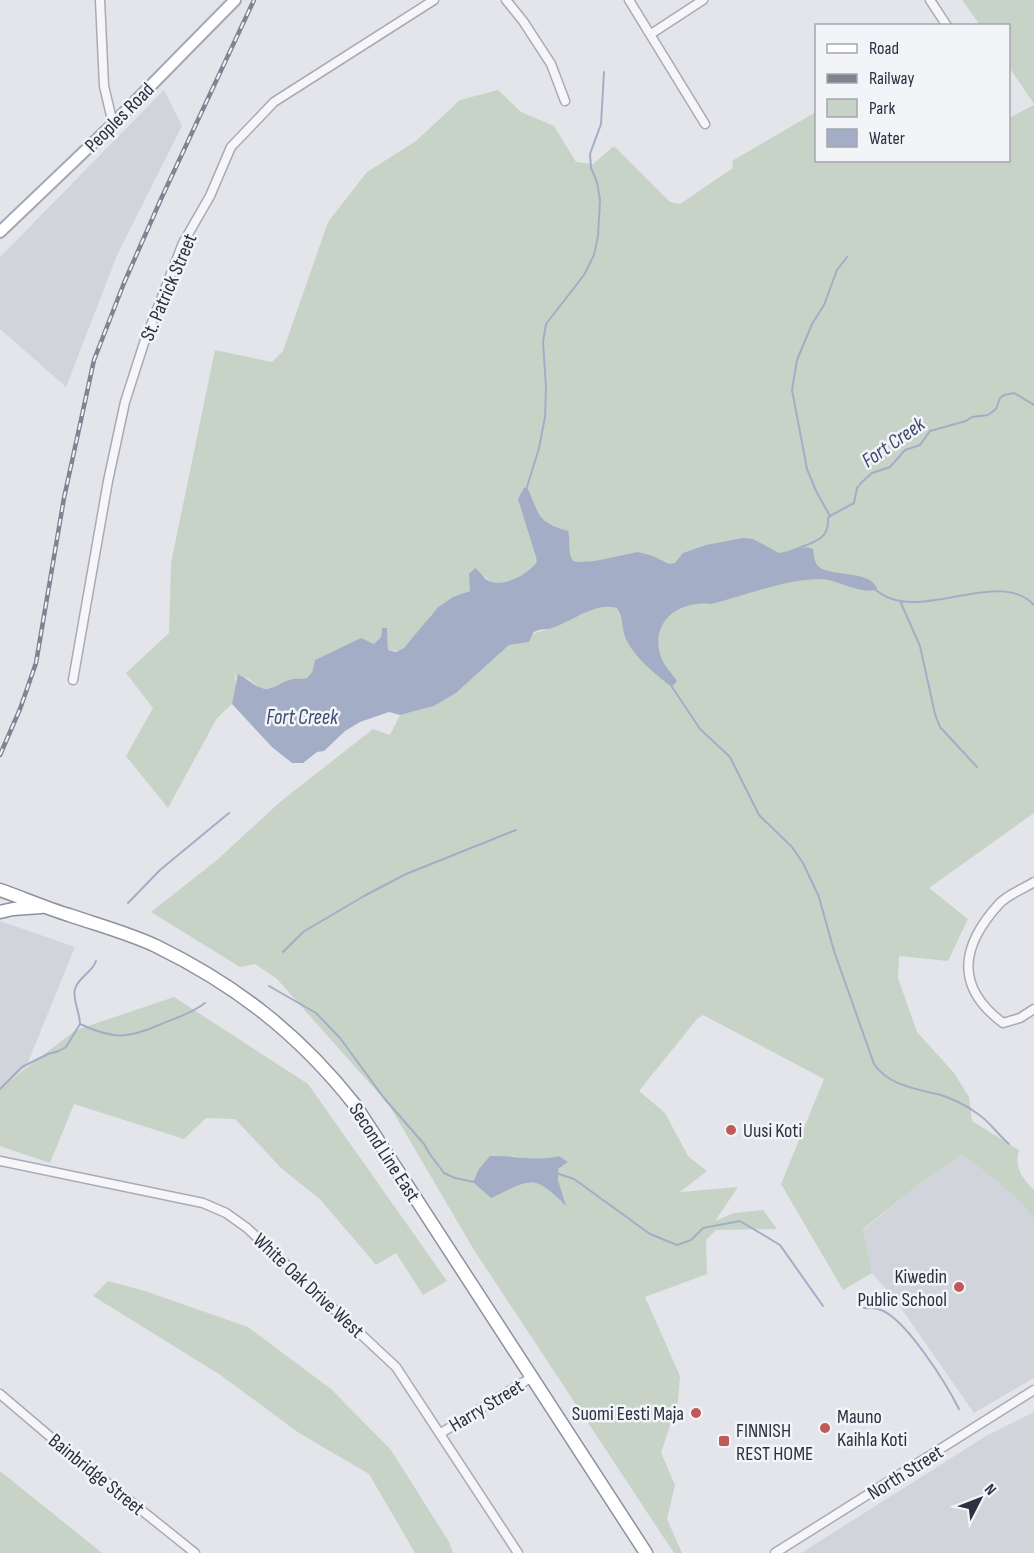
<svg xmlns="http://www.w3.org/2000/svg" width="1034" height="1553" font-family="'Sofia Sans Condensed',sans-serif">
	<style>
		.built { fill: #d2d4dc }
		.green { fill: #c7d3c6; fill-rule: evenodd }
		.water { fill: #a3aec6 }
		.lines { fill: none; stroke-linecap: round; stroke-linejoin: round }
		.stream { stroke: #a3aec6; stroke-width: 2 }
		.minor-casing { stroke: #a9abb4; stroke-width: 11 }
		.major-casing { stroke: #a4a8b4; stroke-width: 14 }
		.highway-casing { stroke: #8c919f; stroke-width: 15 }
		.minor { stroke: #f6f6f9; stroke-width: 8 }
		.major { stroke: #fff; stroke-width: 10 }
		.highway { stroke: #fff; stroke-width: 12 }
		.rail-casing { stroke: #7f8392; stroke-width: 4.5 }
		.rail { stroke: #f3f4f7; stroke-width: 2; stroke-dasharray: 7; stroke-linecap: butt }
		.poi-dot { fill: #c05957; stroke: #f3f4f7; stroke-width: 2 }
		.labels { text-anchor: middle; stroke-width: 5; stroke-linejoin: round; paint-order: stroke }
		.street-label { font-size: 20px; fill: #2d3141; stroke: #f3f4f7 }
		.poi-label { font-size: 20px; fill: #2d3141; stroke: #f3f4f7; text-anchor: start }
		.water-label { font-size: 21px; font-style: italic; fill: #3b4a70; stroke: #f3f4f7 }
	</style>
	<rect width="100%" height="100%" fill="#e4e5ea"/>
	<!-- built -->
	<path class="built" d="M164,90L182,126L118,253L66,387L0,329V257Z
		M0,921L75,947L26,1067L0,1088Z
		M962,1154L997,1180L1023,1203L1034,1218V1378L974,1413L896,1301L872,1273L863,1230L913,1189Z
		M1034,1412V1553H801L986,1436Z"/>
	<!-- green -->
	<path class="green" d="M962,0H1034V104L1009,67L1008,26L980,25Z
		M498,90L521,112L554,126L576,162L593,164L614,146L670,202L680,204L733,168L732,161L816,112V160H1008L1009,118L1034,105V813L929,888L968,919L948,961L899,956L898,978L917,1032L954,1073L969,1097L972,1121L1019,1150C1014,1168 1022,1177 1034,1190V1218C1014,1192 988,1174 962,1154L913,1189L863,1229L872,1273L843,1290L781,1184L824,1079L703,1015L697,1019L639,1091L665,1113L688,1156L707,1171L680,1192L738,1187L715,1221L734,1213L763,1210L777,1229L716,1230L706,1240L707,1274L645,1297L680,1376L678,1401L661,1453L675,1485L667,1519L682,1553H674L474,1250L389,1105L277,979L255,964L240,967L151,912L217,860L280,802L373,729L390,735L400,715L434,706L456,693L509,645L529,642L532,634L547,629L484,576L471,584L470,591C460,596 449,598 440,606C424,618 418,641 399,651L388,650L387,628H382L381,637L374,644L361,639L315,660L312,672L307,678L290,679L275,688H260L249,679L238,675L237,680L234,671L237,690L232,704L217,718L168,808L126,756L153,708L126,673L169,633L171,563L215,350L272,362L283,351L328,222L367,172L416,141L460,100ZM511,1156L542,1161L559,1156L568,1162L558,1168V1180L565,1205L547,1186L528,1181Z
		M174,997L308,1084L447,1281L423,1295L396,1253L376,1265L320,1199L282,1169L235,1119L206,1118L184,1139L74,1104L50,1163L0,1146V1088L76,1030Z
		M108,1281L145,1291L248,1327L331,1389L391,1450L449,1542L453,1553H415L369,1474L299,1433L219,1374L93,1296Z
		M0,1471L102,1553H0Z"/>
	<!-- water -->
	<path class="water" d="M527,487C540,515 536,522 568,531C571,542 567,551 573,561L578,562L595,561L638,552L653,556L669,564L675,563L683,553L706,545L743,538L753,539L779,553L807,547L813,549C814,555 814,563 819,567C833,577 869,570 877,588L876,590C856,594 837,578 817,579C780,581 746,595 711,604C678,600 649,623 661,657C664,666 672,673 677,681L672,687C657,676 634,657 626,639C621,628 624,618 617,608C596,602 574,620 555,627C549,630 538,628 533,633C532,635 530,640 529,642L509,645L456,693L434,706L400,715L389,712L360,722L345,731L324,751L317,752L303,763H292L272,747L232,704L238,674C246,678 252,684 259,687C272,693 281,681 292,679C296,678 302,679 307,678L312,672L315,660L361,638L374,644L381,637L382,628H387L388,650L396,652L404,648L438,607L453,597L470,591L469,574L475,568C480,571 483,578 489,581C504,588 528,574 537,562L536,557L518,499L524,488Z
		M490,1156C514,1155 536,1162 559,1156L568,1162L558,1169V1180L566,1206C533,1172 530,1180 491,1198L473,1182L479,1169Z"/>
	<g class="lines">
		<!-- stream -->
		<path class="stream" d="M527,487L539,448L545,417L546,388L543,342L546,324L584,275L594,255L598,236L600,200L597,182L591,168L590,154L601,124L604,72
			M830,516L816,491L807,469L792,390L797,360L812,324L824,305L837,270L847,257
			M830,516L854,503L857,488L861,483L872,473L890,467L905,450L920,445L930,431L966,421L972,417L988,415L996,409L1000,398L1004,395L1014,393L1034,405
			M791,551C809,543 830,542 828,518L830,516
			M876,590C917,626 999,566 1034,605
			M900,601L920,646L935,714L940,727L977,767
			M672,687L700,729L730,757L759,815L792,847L803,863L819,897L834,951L874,1064C889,1086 917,1089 941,1095C952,1099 966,1105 975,1112C989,1120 997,1134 1009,1144
			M128,903L160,870L229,813
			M283,952L303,932L364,896L406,874L516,830
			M269,986L316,1013L340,1038L384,1098L424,1144L429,1153L444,1173L455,1178L474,1182
			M80,1024C112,1039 127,1039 159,1025C175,1018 191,1014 205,1003
			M0,1089L22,1067L48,1054L59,1051L66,1047L80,1024C80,1013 72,999 75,989C78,977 92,973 96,961
			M556,1173L574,1179L650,1234L677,1245L691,1240L703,1228L740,1221L780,1245L823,1306
			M864,1308C868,1308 874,1308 878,1309C904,1315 947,1385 959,1409"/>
		<!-- minor casing -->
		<g class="minor-casing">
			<path id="minor" d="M100,0L104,86L113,124
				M506,0L523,21L551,64L565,101
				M629,0L705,124
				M930,0L947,26
				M651,34L703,0
				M73,680L108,481L125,402L144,343L183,243L210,196L231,147L274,102L434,0
				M1034,882C1023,889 1007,895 999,904C961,946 954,986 1003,1023L1020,1018L1034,1009
				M0,1161L203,1203L226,1213L247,1228L396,1367L518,1553
				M0,1394L60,1445L195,1553
				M441,1433L532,1377
				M775,1553L1034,1390"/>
		</g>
		<!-- major casing -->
		<g class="major-casing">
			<path id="major" d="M0,232L113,124L235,0"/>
		</g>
		<!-- highway casing -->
		<g class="highway-casing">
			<path id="highway" d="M0,890C23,898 46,908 69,915C98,925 128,933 156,946C236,985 299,1034 355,1105L646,1553
				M0,912L13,909L41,907"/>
		</g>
		<!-- minor -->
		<use href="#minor" class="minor"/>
		<!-- major -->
		<use href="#major" class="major"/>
		<!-- highway -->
		<use href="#highway" class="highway"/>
		<!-- rail casing -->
		<g class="rail-casing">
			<path id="rail" d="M0,755L20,709L36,663L64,498L94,360L124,283L161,199L254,0"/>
		</g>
		<!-- rail -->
		<use href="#rail" class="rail"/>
	</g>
	<!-- markers -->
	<g class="poi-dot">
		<circle cx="731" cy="1130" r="6"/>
		<circle cx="959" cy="1287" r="6"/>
		<circle cx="696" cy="1413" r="6"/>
		<circle cx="825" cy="1428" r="6"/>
		<rect x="718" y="1435" width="12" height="12" rx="3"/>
	</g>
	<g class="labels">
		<!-- street labels -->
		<g class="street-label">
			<text transform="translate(119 117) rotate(-45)" y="7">Peoples Road</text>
			<text transform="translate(168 287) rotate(-67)" y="7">St. Patrick Street</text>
			<text transform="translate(385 1152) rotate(57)" y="7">Second Line East</text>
			<text transform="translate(309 1285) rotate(43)" y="7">White Oak Drive West</text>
			<text transform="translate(486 1405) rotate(-31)" y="7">Harry Street</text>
			<text transform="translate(905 1472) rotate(-32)" y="7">North Street</text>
			<text transform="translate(97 1474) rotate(39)" y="7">Bainbridge Street</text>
		</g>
		<!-- poi labels -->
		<g class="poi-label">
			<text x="743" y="1137">Uusi Koti</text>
			<text x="947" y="1283" text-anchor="end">Kiwedin<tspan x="947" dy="23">Public School</tspan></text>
			<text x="684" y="1420" text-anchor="end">Suomi Eesti Maja</text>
			<text x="837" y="1423">Mauno<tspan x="837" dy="23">Kaihla Koti</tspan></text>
			<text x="736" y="1437">FINNISH<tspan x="736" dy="23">REST HOME</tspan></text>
		</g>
		<!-- water labels -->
		<g class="water-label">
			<text transform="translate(893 442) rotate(-35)" y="7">Fort Creek</text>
			<text x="302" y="724">Fort Creek</text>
		</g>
	</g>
	<!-- legend -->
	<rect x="815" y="24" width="195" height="138" fill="#f3f4f7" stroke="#a4a6ae" stroke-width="1.5"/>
	<rect x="827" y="44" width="30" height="9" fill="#ffffff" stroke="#a4a6ae" stroke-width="1.5"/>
	<text x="869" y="54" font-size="18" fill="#2d3141">Road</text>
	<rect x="827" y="74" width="30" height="9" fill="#7f8392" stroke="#a4a6ae" stroke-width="1.5"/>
	<text x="869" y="84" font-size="18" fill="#2d3141">Railway</text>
	<rect x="827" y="99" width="30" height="18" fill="#c7d3c6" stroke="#a4a6ae" stroke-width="1.5"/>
	<text x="869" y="114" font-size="18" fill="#2d3141">Park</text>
	<rect x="827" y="129" width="30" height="18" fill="#a3aec6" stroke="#a4a6ae" stroke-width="1.5"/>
	<text x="869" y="144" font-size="18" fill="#2d3141">Water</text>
	<!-- north arrow -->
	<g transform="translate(980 1499) rotate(48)" stroke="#f3f4f7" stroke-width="4.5" paint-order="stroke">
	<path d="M0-4.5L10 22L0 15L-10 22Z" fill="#2d3141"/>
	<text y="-9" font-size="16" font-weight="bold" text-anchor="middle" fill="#2d3141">N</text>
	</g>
</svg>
